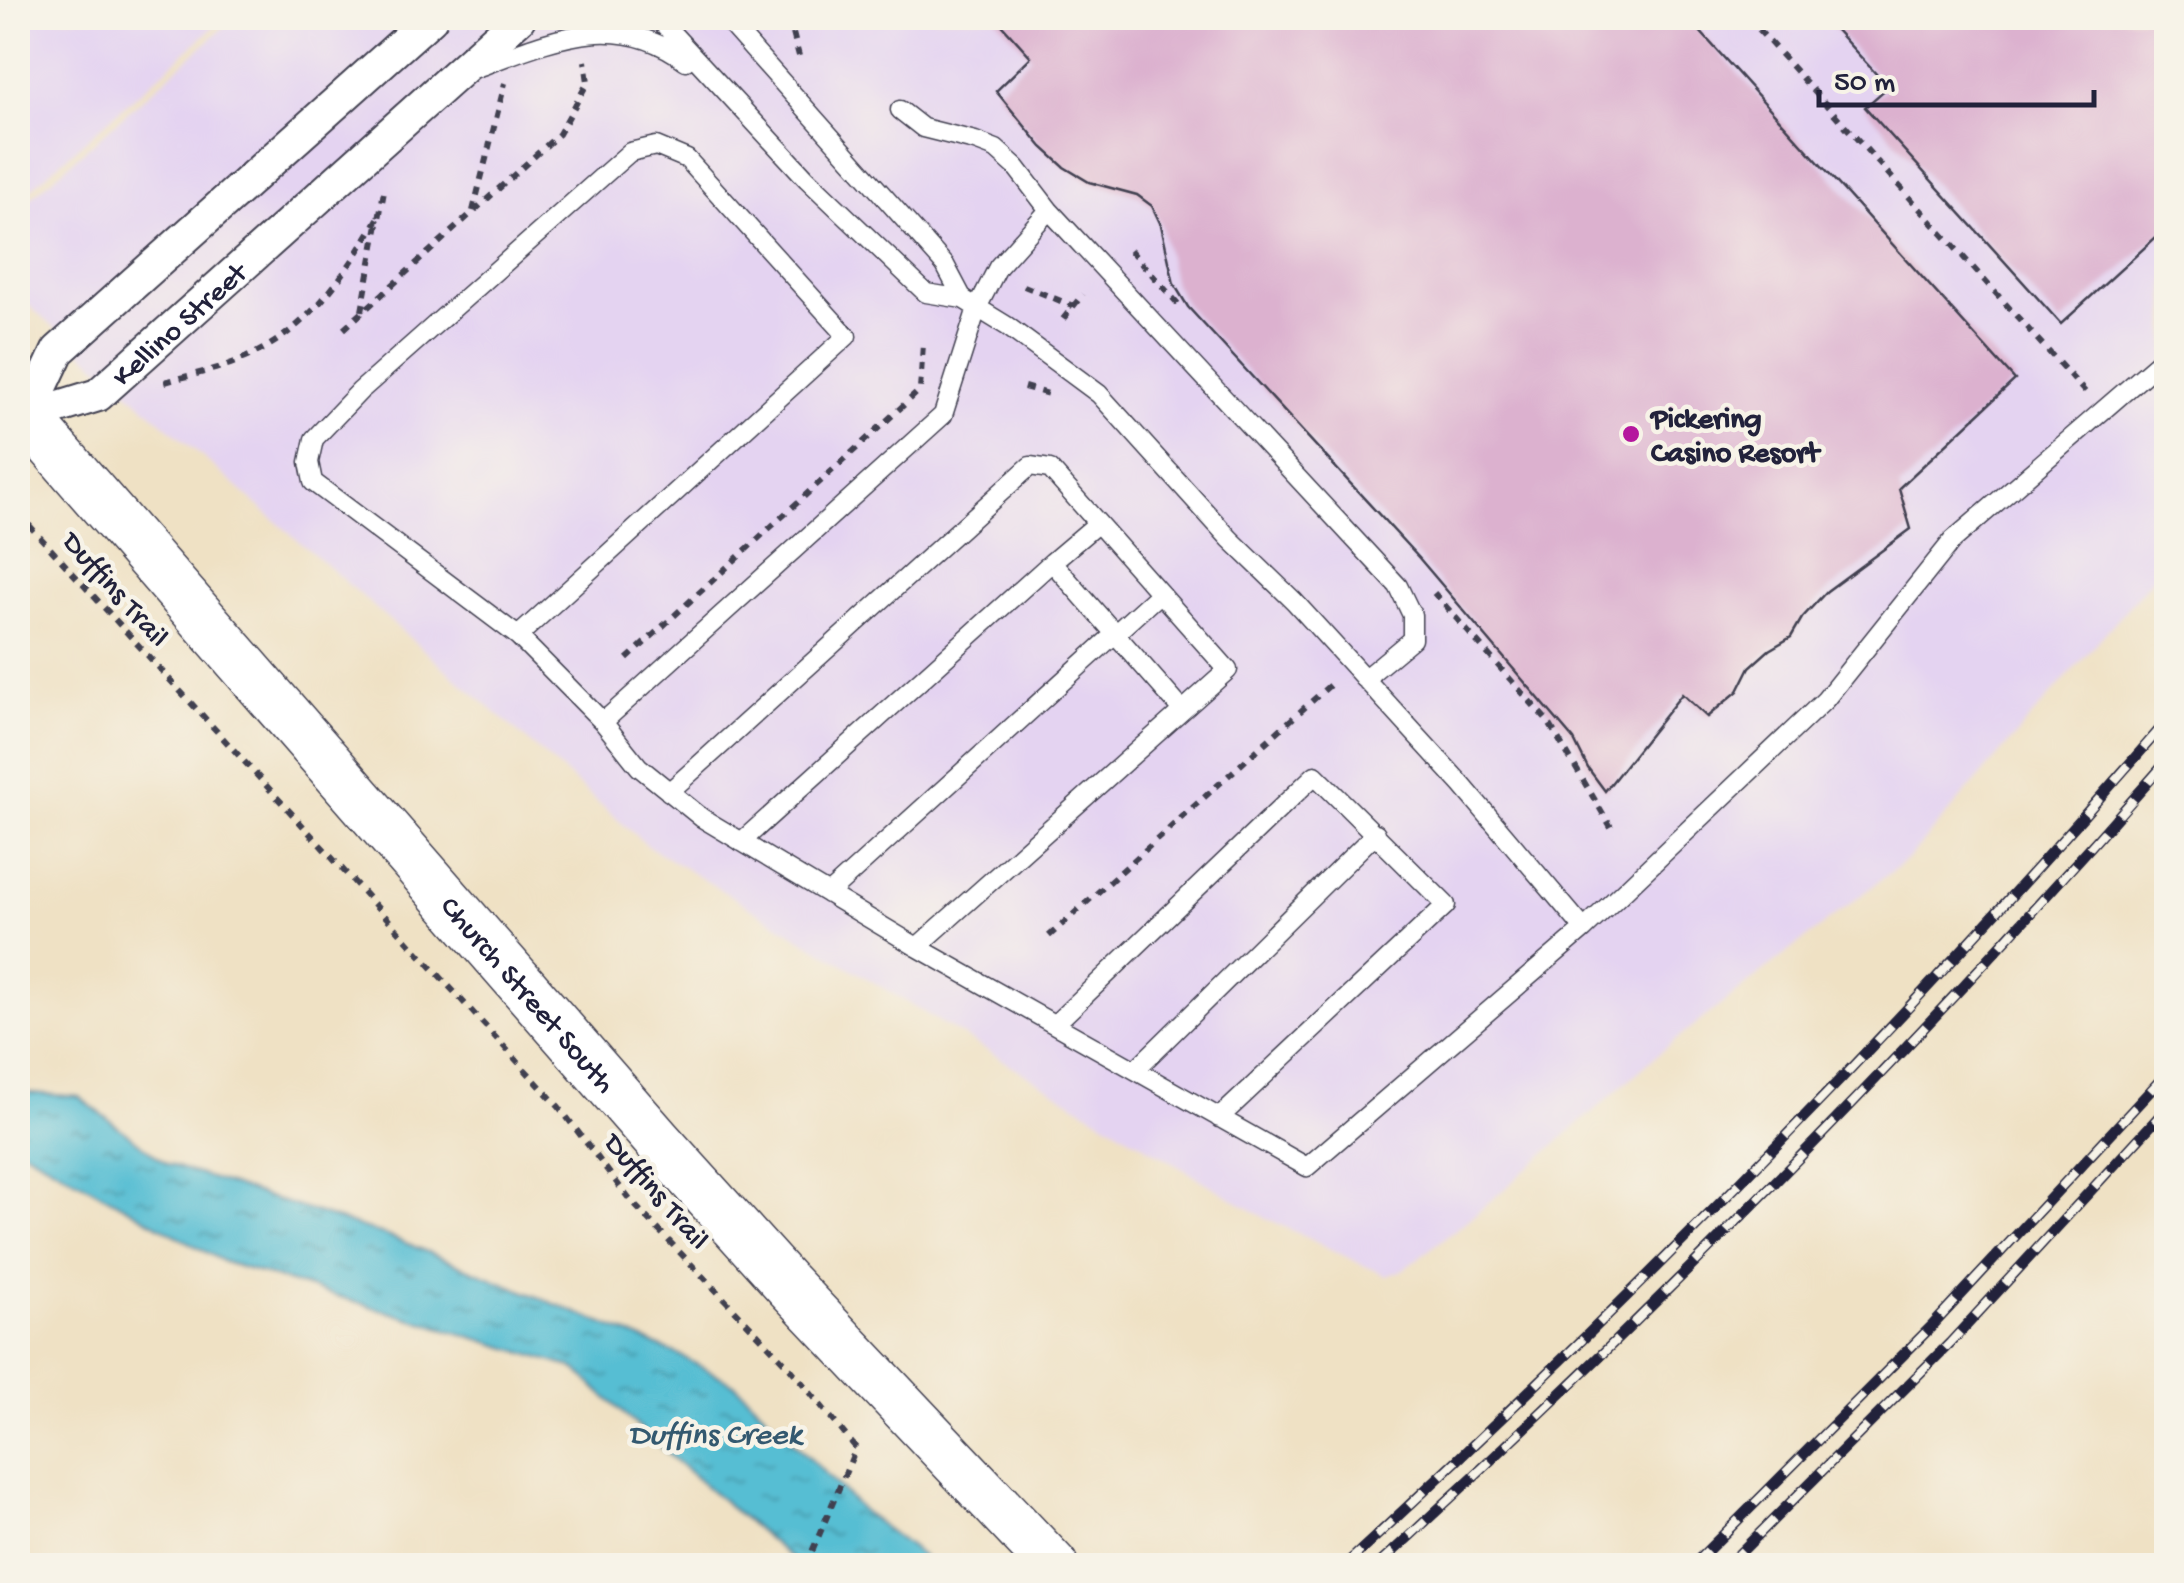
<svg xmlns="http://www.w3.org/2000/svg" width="2184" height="1583" font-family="'Gochi Hand',sans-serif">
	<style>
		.built { fill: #e4d3f1 }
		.water { fill: url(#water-ripples); stroke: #3c7087; stroke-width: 2.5 }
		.building { fill: #dcb1cf }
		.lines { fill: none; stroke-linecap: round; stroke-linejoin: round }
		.lane-casing { stroke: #413f50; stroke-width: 21 }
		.street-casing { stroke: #413f50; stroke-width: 36 }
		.secondary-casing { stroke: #413f50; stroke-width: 51 }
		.path { stroke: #413f50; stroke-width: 6; stroke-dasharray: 8 8; stroke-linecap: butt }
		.lane { stroke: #fff; stroke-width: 18 }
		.street { stroke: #fff; stroke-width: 32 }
		.secondary { stroke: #fff; stroke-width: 48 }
		.rail-casing { stroke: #22223b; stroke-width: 11 }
		.rail { stroke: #f7f3e8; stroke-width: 8; stroke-dasharray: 22; stroke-linecap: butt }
		.poi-dot { fill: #b5179e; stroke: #f7f3e8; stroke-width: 4 }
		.labels { text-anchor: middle; stroke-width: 9; stroke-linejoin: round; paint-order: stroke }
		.street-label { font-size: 30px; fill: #22223b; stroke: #f7f3e8 }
		.poi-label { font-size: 30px; font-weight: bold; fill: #22223b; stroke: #f7f3e8; text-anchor: start }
		.water-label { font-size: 32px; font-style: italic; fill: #345970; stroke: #f7f3e8 }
	</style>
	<defs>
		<pattern id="water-ripples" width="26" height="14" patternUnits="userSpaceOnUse" patternTransform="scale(2.5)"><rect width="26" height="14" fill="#56bed3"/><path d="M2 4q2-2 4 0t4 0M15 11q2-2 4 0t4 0" fill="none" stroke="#479aac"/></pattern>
	</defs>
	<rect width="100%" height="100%" fill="#f7f3e8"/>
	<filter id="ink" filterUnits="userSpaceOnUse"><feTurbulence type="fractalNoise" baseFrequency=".01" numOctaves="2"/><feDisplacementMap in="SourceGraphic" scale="20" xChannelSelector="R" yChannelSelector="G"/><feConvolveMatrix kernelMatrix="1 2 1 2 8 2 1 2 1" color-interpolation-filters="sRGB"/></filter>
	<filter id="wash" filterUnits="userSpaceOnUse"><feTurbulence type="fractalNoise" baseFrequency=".0048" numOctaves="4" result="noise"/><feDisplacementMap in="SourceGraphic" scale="40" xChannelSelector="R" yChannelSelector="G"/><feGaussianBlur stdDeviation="2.25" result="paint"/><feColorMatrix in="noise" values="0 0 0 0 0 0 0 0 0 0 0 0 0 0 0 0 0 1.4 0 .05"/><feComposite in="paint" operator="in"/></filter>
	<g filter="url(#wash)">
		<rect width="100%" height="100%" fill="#efe1c4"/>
		<!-- built -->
		<path class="built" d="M18,18H224L18,200Z
			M234,18H2166V563L1910,857L1663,1050L1472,1217L1403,1270L1386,1276L1258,1214L648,846L18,296V209Z"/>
		<!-- water -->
		<path class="water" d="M18,1092L79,1097L167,1164L393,1238L675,1353L736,1385L866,1514L934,1565H799L670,1456L574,1368L224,1262L18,1147Z"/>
		<g id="blocks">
			<!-- building -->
			<path class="building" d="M996,18H1688L2015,380L1899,488L1911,529L1827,591L1802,618L1791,637L1769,650L1750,667L1738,691L1707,717L1682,694L1605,791L1588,768L1574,740L1419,558L1188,307L1174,284L1161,225L1152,206L1137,195L1089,182L1064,167L1042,147L996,91L1031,57Z
				M1825,18H2166V228L2061,324L1865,107L1888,87Z"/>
		</g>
	</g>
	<g filter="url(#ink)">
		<use href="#blocks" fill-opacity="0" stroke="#413f50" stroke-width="2.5"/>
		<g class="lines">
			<!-- lane casing -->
			<g class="lane-casing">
				<path id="lane" d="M658,18L807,179L926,293L963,299L1007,326L1099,394L1230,539L1294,601L1462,785L1584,929
					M725,18L945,265L963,299
					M476,68C549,41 616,8 686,61
					M900,110L923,128L975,141L996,149L1016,167L1049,210L1398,586L1412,615V639L1364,679
					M1049,210L998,267L977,308L943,415L603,722L639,767L702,818L917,947L1307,1167L1584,929L1825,700L1953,540L2166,356
					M1052,562L1098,523
					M518,636L847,336L687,159L656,146L630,152L360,391L314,439L309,462L313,482L518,636L603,722
					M669,792L1030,466L1050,469L1228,670L917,947
					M741,842L1052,562L1182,710
					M828,894L1160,593
					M1055,1024L1315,775L1446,905L1219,1118
					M1135,1070L1376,833"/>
			</g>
			<!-- street casing -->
			<g class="street-casing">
				<g id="street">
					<path id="s1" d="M27,417L98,395L519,18"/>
					<path d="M27,417L58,351L431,18"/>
				</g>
			</g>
			<!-- secondary casing -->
			<g class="secondary-casing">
				<g id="secondary">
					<path id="s2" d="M18,407L657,1140L788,1285L1054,1566"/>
				</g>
			</g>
			<!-- path -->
			<path class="path" d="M789,18L799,56
				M1748,18L2085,392
				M473,211L505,83
				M1130,250L1181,307
				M1024,286L1073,306
				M362,311L385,186
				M1063,319L1083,294
				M344,329L559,134L588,82L585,61
				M165,382C190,375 217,370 240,360C307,333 345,276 379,217
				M1024,387L1052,395
				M18,513L559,1107L630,1200L790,1368L856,1448L806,1566
				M1434,593L1549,723L1611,827
				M627,659L920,390L923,344
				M1049,936L1331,684"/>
			<!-- lane -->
			<use href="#lane" class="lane"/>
			<!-- street -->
			<use href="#street" class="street"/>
			<!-- secondary -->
			<use href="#secondary" class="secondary"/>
			<!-- rail casing -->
			<g class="rail-casing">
				<path id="rail" d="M1344,1566C1633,1299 1909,1019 2166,722
					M1377,1566C1654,1312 1918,1045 2166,762
					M1692,1566L1931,1327L2166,1074
					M1727,1566L1950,1343L2166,1109"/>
			</g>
			<!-- rail -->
			<use href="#rail" class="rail"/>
		</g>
	</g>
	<!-- markers -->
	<circle class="poi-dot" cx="1631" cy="434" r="10"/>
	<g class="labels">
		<!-- street labels -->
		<g class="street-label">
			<text dy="10" stroke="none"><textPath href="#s1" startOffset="182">Kellino Street</textPath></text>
			<text transform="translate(117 588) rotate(48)" y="10">Duffins Trail</text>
			<text dy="10" stroke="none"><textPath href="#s2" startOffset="778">Church Street South</textPath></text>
			<text transform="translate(658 1190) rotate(49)" y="10">Duffins Trail</text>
		</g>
		<!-- poi labels -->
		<g class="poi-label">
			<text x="1651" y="427">Pickering<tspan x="1651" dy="34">Casino Resort</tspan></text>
		</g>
		<!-- water labels -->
		<g class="water-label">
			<text x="715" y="1443">Duffins Creek</text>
		</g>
	</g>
	<!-- margin -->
	<rect width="2184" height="1583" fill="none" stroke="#f7f3e8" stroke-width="60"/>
	<!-- scale -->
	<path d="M1819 90v15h275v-15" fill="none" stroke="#22223b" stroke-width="5"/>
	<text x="1834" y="90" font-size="30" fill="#22223b" stroke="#f7f3e8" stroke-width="8" paint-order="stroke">50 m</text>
</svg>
